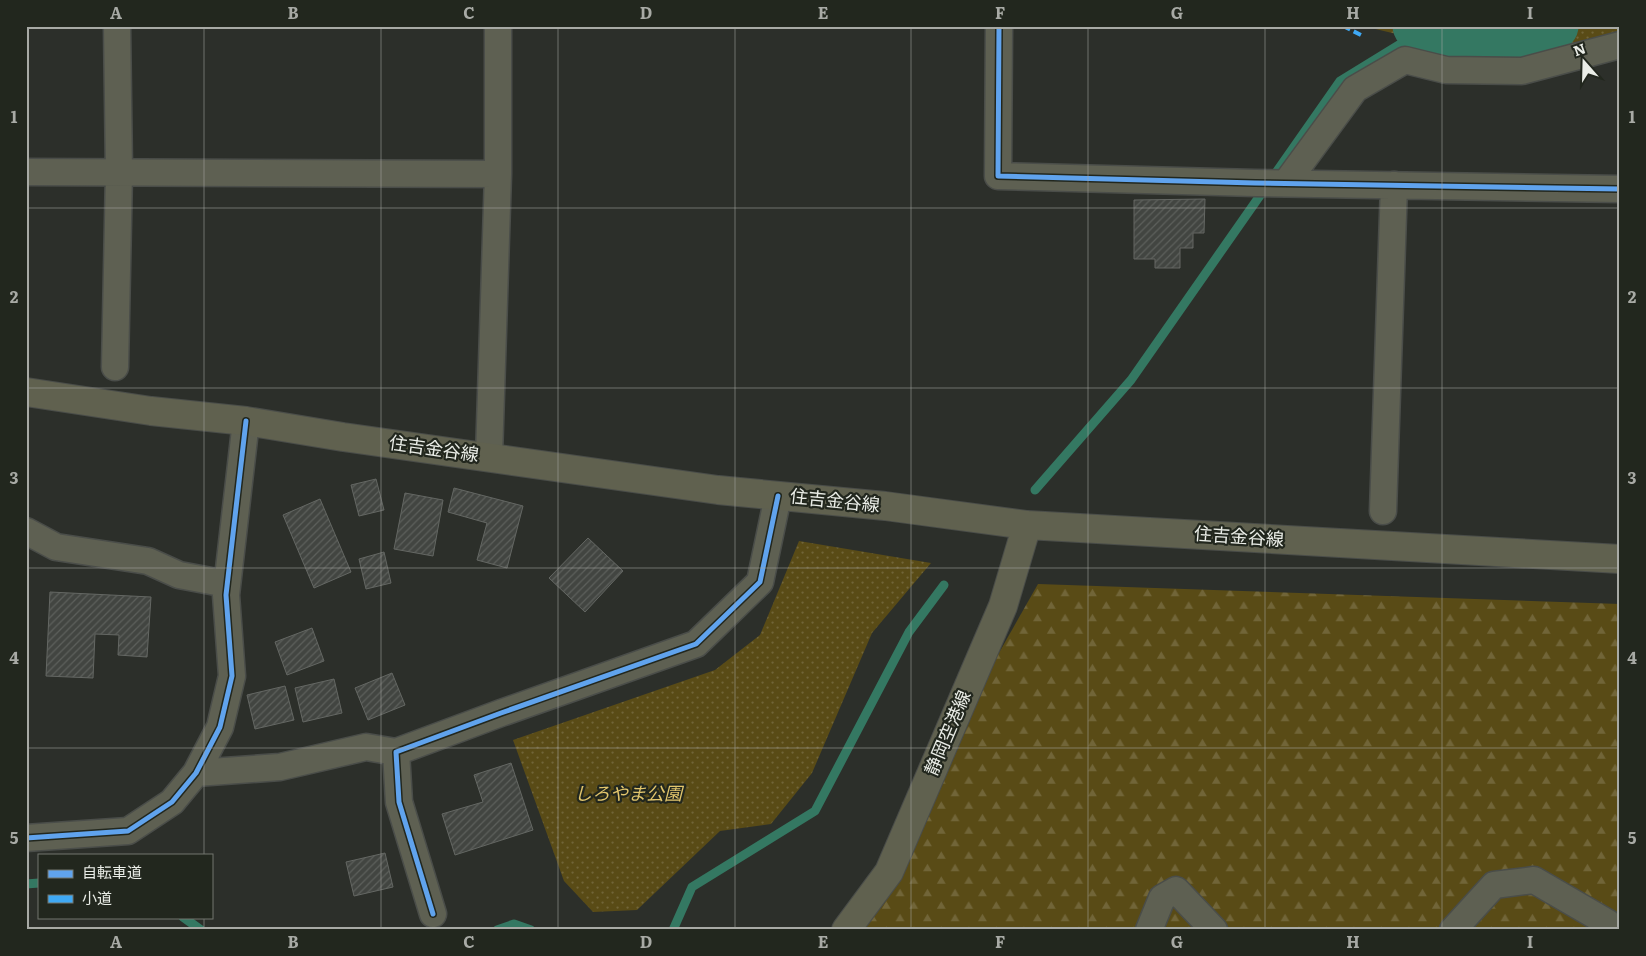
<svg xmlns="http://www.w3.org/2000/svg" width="1646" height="956" font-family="Literata,'Noto Sans JP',serif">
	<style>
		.grass { fill: url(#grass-dots) }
		.forest { fill: url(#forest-firs) }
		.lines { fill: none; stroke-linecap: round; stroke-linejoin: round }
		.stream { stroke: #347862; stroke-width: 9 }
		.river { stroke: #347862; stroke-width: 49 }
		.building { fill: url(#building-hatch); stroke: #646763 }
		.street-casing { stroke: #4a4d49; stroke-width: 29 }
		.secondary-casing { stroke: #4a4d49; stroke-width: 30 }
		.street { stroke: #5e6052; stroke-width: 26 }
		.secondary { stroke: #60614f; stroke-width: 28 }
		.quiet { stroke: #3fa9f5; stroke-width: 4; stroke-dasharray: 8 4; stroke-linecap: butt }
		.cycleway-casing { stroke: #22271e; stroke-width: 8 }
		.cycleway { stroke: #60a3ed; stroke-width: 5 }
		.grid { fill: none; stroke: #a8aaa5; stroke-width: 1; stroke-opacity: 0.55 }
		.labels { text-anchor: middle; stroke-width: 4.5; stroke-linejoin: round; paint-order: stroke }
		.street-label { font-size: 18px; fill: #eaede7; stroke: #22271e }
		.park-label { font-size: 18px; font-style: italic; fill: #e1c56c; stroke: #22271e }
		.neatline { fill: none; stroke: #a8aaa5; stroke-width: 2 }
		.grid-label { font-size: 16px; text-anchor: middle; font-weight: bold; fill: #a8aaa5 }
	</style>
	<defs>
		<pattern id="grass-dots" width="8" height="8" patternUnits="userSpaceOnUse" patternTransform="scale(1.25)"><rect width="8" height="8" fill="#594b16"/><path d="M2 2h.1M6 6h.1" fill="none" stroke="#716538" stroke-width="1.8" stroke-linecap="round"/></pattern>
		<pattern id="forest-firs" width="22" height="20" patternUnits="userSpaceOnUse" patternTransform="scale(1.25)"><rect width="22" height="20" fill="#594b16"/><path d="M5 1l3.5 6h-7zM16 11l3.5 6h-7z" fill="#716538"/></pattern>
		<pattern id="building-hatch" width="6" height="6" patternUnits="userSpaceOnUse" patternTransform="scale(1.25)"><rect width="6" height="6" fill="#424541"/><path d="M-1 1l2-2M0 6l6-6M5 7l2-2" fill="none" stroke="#5d605c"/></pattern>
	</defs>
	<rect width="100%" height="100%" fill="#2c2f2a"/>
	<!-- grass -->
	<path class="grass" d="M1363,26H1620V31L1505,60Z
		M799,541L931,563L872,633L812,773L771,824L720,831L637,910L593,912L564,881L513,740L715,670L760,635Z"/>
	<!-- forest -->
	<path class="forest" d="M1038,584L1620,604V930H842Z"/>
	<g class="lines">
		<!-- stream -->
		<path class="stream" d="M1035,490L1131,380L1340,81L1423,30
			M26,884L39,883
			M183,917L201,930
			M497,930L514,924L531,930
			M673,930L692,887L815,811L909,632L944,585"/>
		<!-- river -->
		<path class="river" d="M1417,26L1423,30L1501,38L1554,26"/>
	</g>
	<!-- building -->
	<path class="building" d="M1205,199L1204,233H1193V248H1180V268H1155V259H1134V200Z
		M376,479L384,510L359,516L351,485Z
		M454,488L523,506L507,568L477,560L487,523L448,512Z
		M405,493L443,500L433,556L394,549Z
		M320,499L351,572L314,588L283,515Z
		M588,538L623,571L585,612L549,578Z
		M384,552L391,583L366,589L359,559Z
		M50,592L151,597L147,657L118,655L119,635L95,634L93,678L46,676Z
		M312,628L324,661L287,675L275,642Z
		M392,673L405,705L368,720L355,688Z
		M334,679L342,713L303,722L295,688Z
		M285,686L294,720L255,729L247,695Z
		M511,763L533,830L455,855L442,814L483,802L474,775Z
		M385,853L393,887L354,896L346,862Z"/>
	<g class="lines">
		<!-- street casing -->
		<g class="street-casing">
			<path id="street" d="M999,26L998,176L1255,183L1620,189
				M26,172L498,174
				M1286,183L1355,89L1405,60L1446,70L1522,71L1620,45
				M115,367L119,172L117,26
				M489,456L498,174V26
				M1383,511L1394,185
				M26,531L56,547L148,561L179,575L227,584
				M196,773L280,767L366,747L396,752
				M26,838L128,831L172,802L196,773L220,727L232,676L226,595L246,421
				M433,914L399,802L396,752L501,713L696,644L760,582L778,496
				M1149,930L1162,898L1176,890L1214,930
				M1453,930L1494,885L1534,880L1608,923L1616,930"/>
		</g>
		<!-- secondary casing -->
		<g class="secondary-casing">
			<path id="secondary" d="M26,392L151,411L246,421L343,437L718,490L885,506L1027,525L1620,559
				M846,930L889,872L1003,606L1027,525"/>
		</g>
		<!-- street -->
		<use href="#street" class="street"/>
		<!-- secondary -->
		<use href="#secondary" class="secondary"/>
		<!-- quiet -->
		<path class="quiet" d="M1343,26L1363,36"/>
		<!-- cycleway casing -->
		<g class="cycleway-casing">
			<path id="cycleway" d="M999,26L998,176L1255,183L1620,189
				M26,838L128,831L172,802L196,773L220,727L232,676L226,595L246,421
				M433,914L399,802L396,752L501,713L696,644L760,582L778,496"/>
		</g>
		<!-- cycleway -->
		<use href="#cycleway" class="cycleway"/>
	</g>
	<!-- grid -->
	<path class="grid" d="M204,26V855M381,26V930M558,26V930M735,26V930M911,26V930M1088,26V930M1265,26V930M1442,26V930M26,208H1620M26,388H1620M26,568H1620M26,748H1620M204,917V930"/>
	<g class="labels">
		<!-- street labels -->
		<g class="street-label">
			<text transform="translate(434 449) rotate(8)" y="6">住吉金谷線</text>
			<text transform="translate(835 501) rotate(6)" y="6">住吉金谷線</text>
			<text transform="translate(1239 537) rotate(4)" y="6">住吉金谷線</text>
			<text transform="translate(948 733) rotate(-67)" y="6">静岡空港線</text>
		</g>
		<!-- park labels -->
		<g class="park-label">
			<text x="628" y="800">しろやま公園</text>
		</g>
	</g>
	<!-- border -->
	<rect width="1646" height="956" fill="none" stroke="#22271e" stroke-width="55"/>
	<!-- legend -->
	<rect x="38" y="854" width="175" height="65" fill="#22271e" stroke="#72766e"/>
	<rect x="48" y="870" width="25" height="8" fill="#60a3ed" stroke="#72766e"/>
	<text x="82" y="878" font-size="15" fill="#eaede7">自転車道</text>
	<rect x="48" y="895" width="25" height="8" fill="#3fa9f5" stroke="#72766e"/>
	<text x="82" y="904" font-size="15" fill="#eaede7">小道</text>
	<!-- north arrow -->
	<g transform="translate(1584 62) rotate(340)" stroke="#22271e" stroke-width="4" paint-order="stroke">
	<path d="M0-4L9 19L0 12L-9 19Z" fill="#eaede7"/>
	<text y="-8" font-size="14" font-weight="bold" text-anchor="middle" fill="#eaede7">N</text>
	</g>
	<rect x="28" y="28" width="1590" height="900" class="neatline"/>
	<g class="grid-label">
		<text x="116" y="19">A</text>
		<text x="293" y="19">B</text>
		<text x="469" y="19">C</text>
		<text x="646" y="19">D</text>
		<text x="823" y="19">E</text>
		<text x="1000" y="19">F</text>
		<text x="1177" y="19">G</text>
		<text x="1353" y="19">H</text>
		<text x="1530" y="19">I</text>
		<text x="14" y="123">1</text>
		<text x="1632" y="123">1</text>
		<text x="14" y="303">2</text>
		<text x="1632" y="303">2</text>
		<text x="14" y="484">3</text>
		<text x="1632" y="484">3</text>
		<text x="14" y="664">4</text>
		<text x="1632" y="664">4</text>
		<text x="14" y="844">5</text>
		<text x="1632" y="844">5</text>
		<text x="116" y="948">A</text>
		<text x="293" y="948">B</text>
		<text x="469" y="948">C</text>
		<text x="646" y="948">D</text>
		<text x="823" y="948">E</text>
		<text x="1000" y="948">F</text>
		<text x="1177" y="948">G</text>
		<text x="1353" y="948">H</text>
		<text x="1530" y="948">I</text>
	</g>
</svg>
